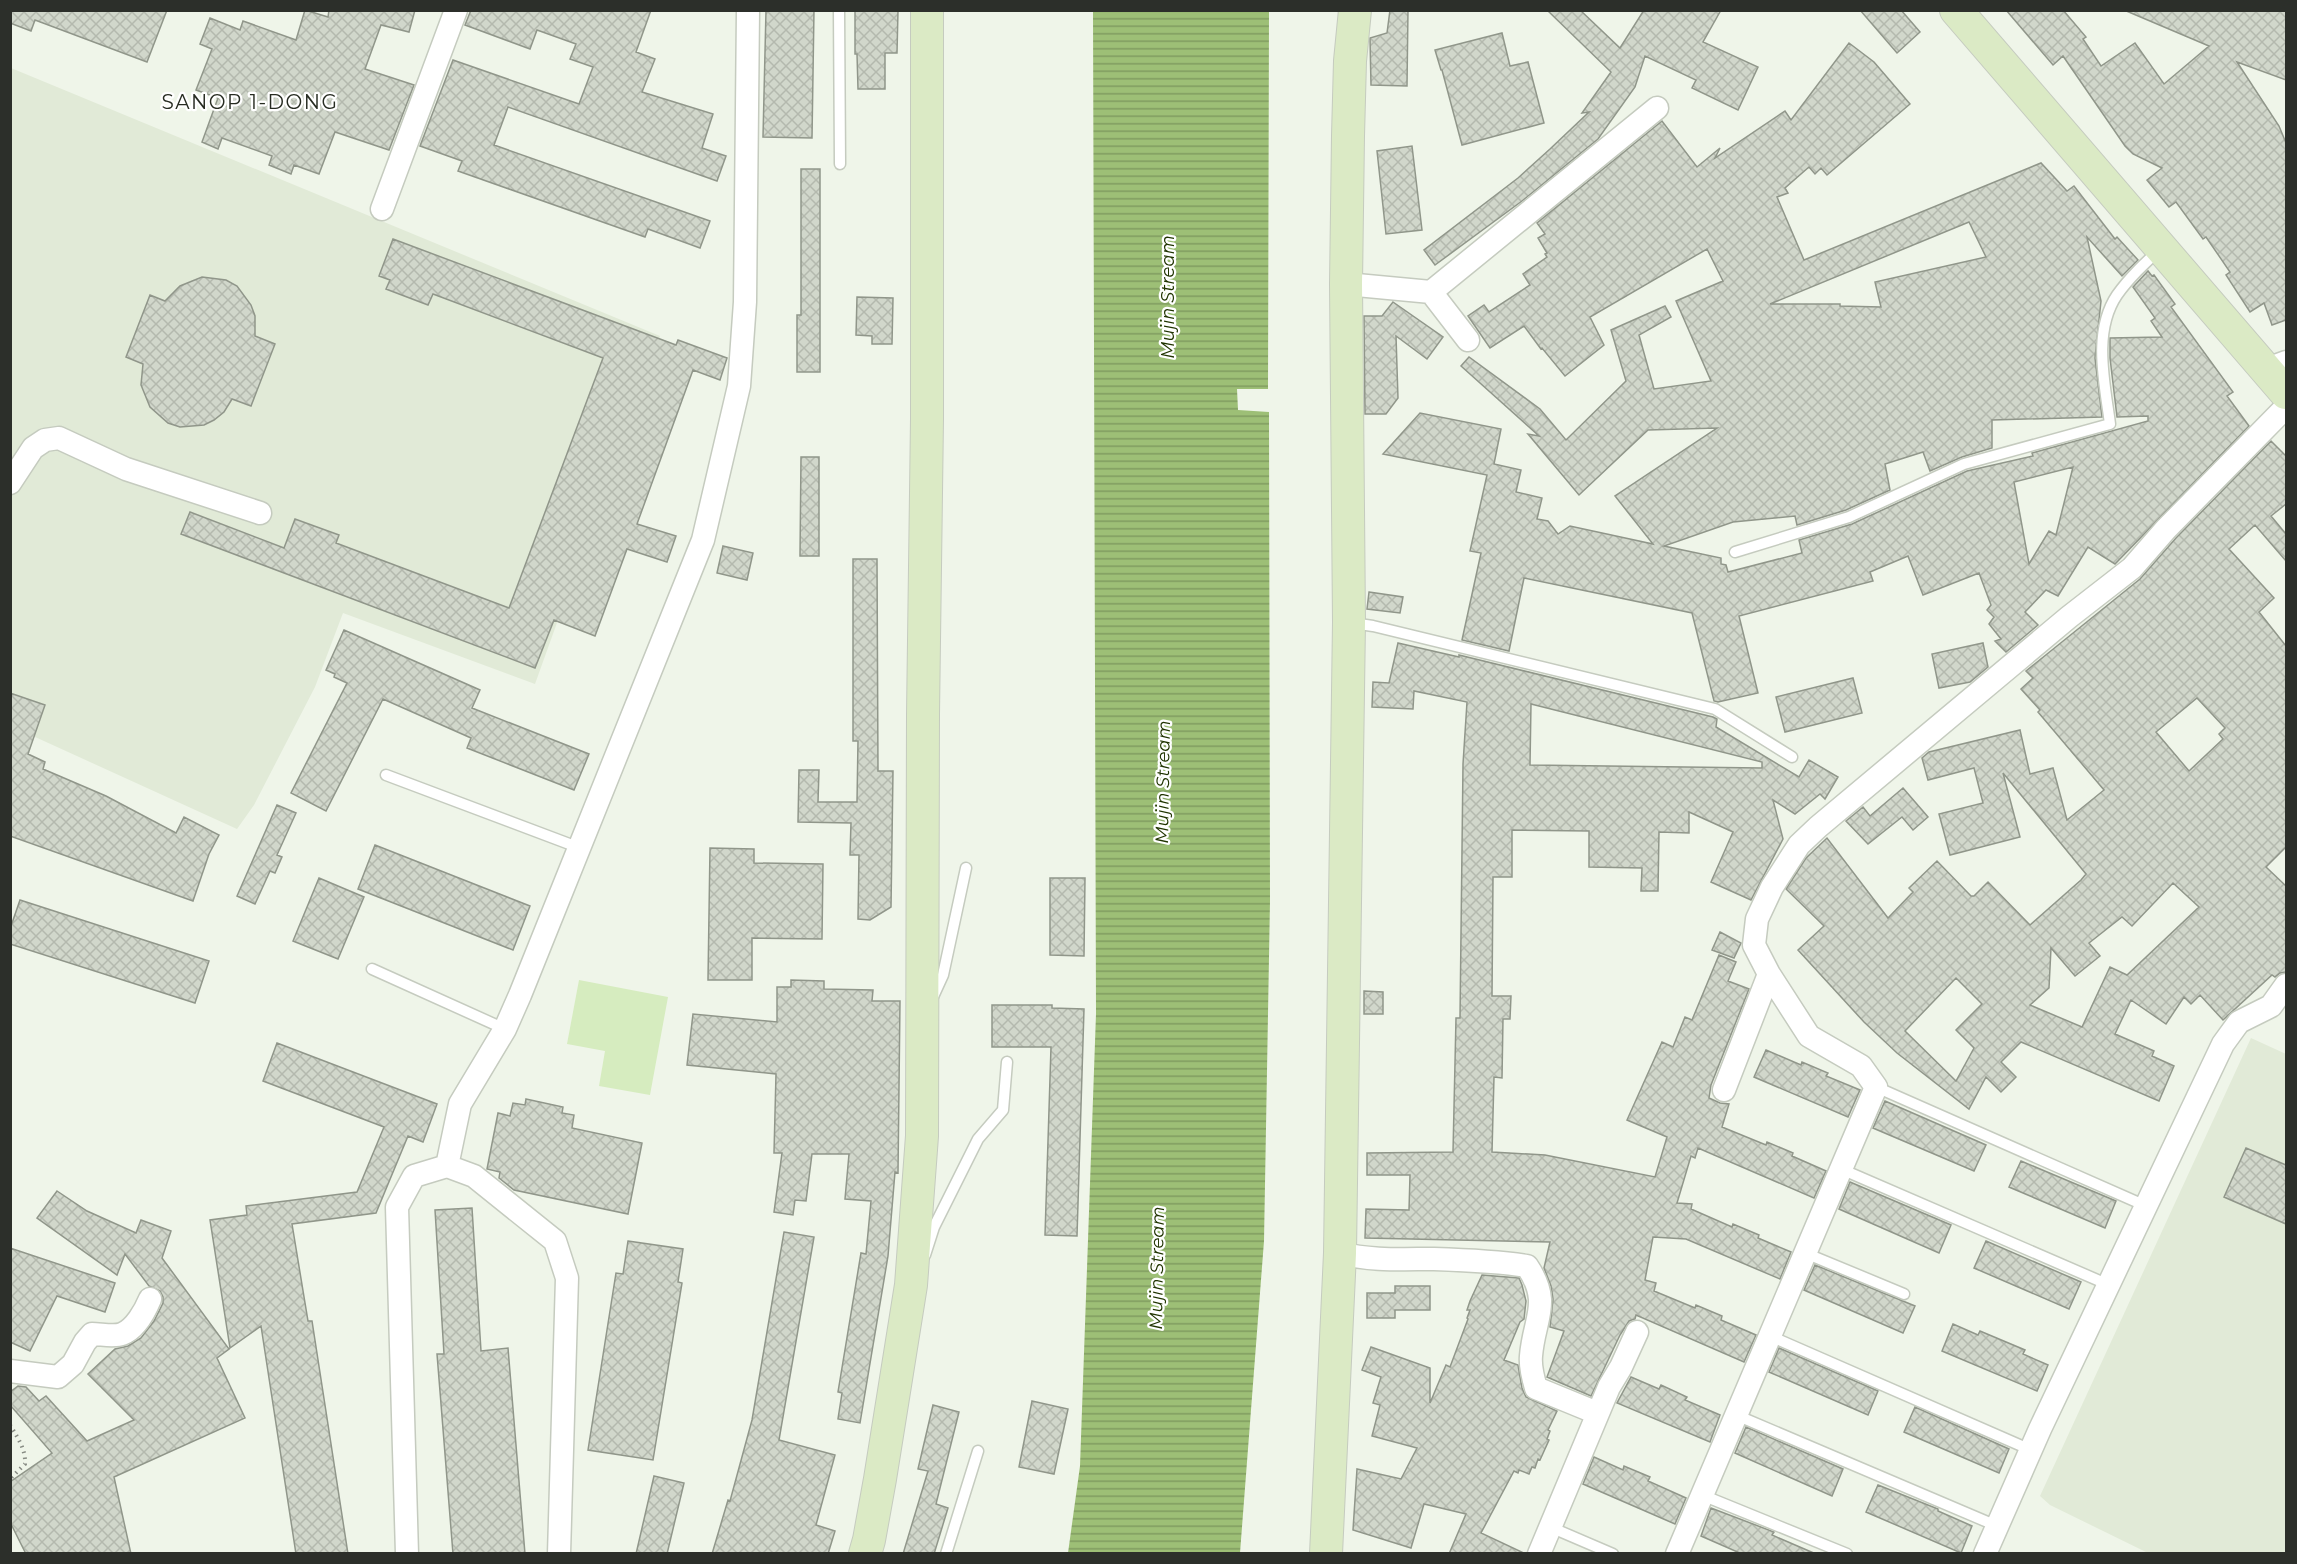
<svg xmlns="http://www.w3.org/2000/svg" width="2297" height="1564" font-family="Montserrat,sans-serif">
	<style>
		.built { fill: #e1ead7 }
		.pitch { fill: #d6ecbf }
		.water { fill: url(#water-rules) }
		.building { fill: url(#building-cross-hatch); stroke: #90968a; stroke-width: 1.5; fill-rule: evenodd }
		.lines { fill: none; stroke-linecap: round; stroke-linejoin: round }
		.lane-casing { stroke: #c5cbbf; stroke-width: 13 }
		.street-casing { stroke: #c5cbbf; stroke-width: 25 }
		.secondary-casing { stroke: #c5cbbf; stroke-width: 34 }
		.path { stroke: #878b83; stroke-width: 4; stroke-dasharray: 1.5 4.5; stroke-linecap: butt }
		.lane { stroke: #fff; stroke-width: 10 }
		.street { stroke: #fff; stroke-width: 22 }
		.secondary { stroke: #dbeac5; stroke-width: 32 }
		.labels { text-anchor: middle; stroke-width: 4.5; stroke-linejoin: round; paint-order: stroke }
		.water-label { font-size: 18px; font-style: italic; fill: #203400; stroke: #fff }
		.quarter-label { font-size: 20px; letter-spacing: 1.5px; fill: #272c22; stroke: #fff }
	</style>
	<defs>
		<pattern id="water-rules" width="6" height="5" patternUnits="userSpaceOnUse" patternTransform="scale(1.5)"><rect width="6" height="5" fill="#9dbf76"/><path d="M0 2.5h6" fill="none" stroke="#809c61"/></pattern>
		<pattern id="building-cross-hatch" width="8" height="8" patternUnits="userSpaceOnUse" patternTransform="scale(1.5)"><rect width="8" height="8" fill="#d1d7cb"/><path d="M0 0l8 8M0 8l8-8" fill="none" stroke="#b4b9ae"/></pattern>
	</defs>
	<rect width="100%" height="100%" fill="#eff5e9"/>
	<!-- built -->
	<path class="built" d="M11,68L660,336L535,684L343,613L315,687L254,805L237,829L11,726Z
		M2251,1038L2286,1054V1553H2148L2050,1505L2040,1496Z"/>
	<!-- pitch -->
	<path class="pitch" d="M579,980L668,997L650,1095L599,1086L605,1051L567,1044Z"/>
	<!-- water -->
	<path class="water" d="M1093,11H1269L1268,389H1237L1238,410L1269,412L1270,901L1264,1241L1240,1553H1068L1080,1466L1096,1014Z"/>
	<!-- building -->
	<path class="building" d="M10,10H167L147,62L35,20L31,31L10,23Z
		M305,10L328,17L329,10H415L409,32L381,25L365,69L414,85L389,150L335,132L319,174L294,165L291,174L269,165L272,156L222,138L218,149L202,142L218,98L196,90L212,49L200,44L210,18L240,30L243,21L296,40Z
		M471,10H651L636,52L655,59L642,92L713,114L702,148L726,156L717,181L508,107L494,145L710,221L700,248L648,229L645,237L458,171L462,161L420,146L453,60L579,104L593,67L570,59L576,44L537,30L530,49L465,25Z
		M766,10H814L812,138L763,137Z
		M855,10L898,11L897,53H885V89H858L857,54H855Z
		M1390,10H1408L1407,86L1371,85L1370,38L1387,33Z
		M1547,10H1580L1620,48L1644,10H1721L1703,42L1758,67L1738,110L1692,88L1696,80L1645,56L1635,87L1598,139L1522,201L1435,265L1424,250L1518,178L1550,149L1589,112L1582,113L1611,72Z
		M1860,10H1901L1920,32L1897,53Z
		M2006,10H2063L2086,37L2083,39L2101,66L2135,43L2164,84L2209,46L2124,10H2286V80L2237,62L2279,126L2286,143V320L2272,325L2264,303L2250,312L2226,275L2230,272L2206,237L2203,239L2176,202L2169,207L2147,180L2162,168L2133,154L2125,146L2063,56L2053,65Z
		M1502,33L1510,66L1528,62L1544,123L1462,145L1442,70H1441L1435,50Z
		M1849,43L1874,62L1910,104L1827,175L1821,168L1815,174L1809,167L1785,188L1788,193L1777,197L1804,260L2041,163L2067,191L2074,186L2115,239L2117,237L2138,260L2122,276L2087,237L2101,301L2095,358L2102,417L1992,420V448L1962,457L1930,471L1923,452L1885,464L1890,490L1846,510L1797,525L1795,516L1733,522L1664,546L1721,558V564L1726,565L1728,572L1802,553L1799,540L1852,524L1967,471L2033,456L2032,453L2148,421V416L2117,417L2110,358V338L2162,337L2151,321L2155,318L2133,287L2148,271L2152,276L2154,275L2175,304L2171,307L2233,392L2227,396L2249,426L2115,564L2088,547L2058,596L2046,590L2025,612L2038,625L2006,652L1995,641L2001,639L1989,624L1994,617L1987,610L1991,605L1979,573L1923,595L1908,556L1870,572L1873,581L1739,616L1758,693L1718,702L1714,701L1692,613L1524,578L1509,651L1462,640L1481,553L1470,551L1487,475L1383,454L1420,413L1501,429L1494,464L1521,470L1516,492L1542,498L1537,519L1548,521L1558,534L1570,526L1653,544L1615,496L1717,428L1648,430L1579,495L1528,434L1539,436L1461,366L1469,357L1540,409L1566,440L1626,381L1611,330L1665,306L1671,317L1639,335L1654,389L1711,381L1676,301L1723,281L1707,249L1590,317L1604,345L1565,376L1542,348L1541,349L1524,326L1490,348L1468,316L1484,305L1489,312L1530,285L1523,274L1547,257L1545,254L1547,253L1538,238L1545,234L1537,223L1662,121L1697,167L1720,148L1715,158L1785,111L1791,120ZM1969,222L1986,257L1875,282L1881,307L1840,306V304H1770ZM2073,467L2056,535L2049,531L2029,564L2014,482Z
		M1412,146L1422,230L1386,234L1377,151Z
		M801,169H820V372H797V315H801Z
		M393,239L676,345L678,340L727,358L720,380L693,370L637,524L676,536L667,562L627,549L595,636L554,620L535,668L181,534L190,512L284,548L295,519L339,535L336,543L509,608L603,358L433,294L428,305L386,289L390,280L379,276Z
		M202,277L226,280L237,286L251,305L255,316V336L275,344L251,406L232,399L224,412L214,420L204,425L180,427L168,423L150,407L141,385L143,364L126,357L150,295L165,301L180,286Z
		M857,297L893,298L892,344H872V336L856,335Z
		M1393,302L1443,337L1427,359L1396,336L1398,398L1386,414H1365L1364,316H1382Z
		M2271,441L2286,456V504L2271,516L2286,534V561L2255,525L2229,549L2274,598L2259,612L2286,646V847L2266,867L2286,886V972L2280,973L2275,977L2272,975L2223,1020L2200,995L2191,1004L2184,997L2166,1024L2131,1000L2115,1034L2154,1051L2152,1056L2174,1066L2159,1101L2021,1042L2001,1062L2016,1077L2001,1092L1986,1077L1969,1109L1897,1053L1864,1022L1798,950L1824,926L1786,889L1806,858L1827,838L1888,918L1913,892L1909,888L1937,861L1971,896H1974L1988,882L2030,925L2081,880L2086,874L2003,773L2020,837L1950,855L1939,814L1983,803L1974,768L1928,780L1922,758L1929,752L2020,730L2030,774L2053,768L2067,820L2104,790L2038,712L2040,710L2021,689L2033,678L2026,671L2140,579L2176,538ZM2197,698L2225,728L2219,734L2223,739L2189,771L2156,732ZM2173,883L2199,907L2127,975L2110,967L2082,1027L2030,1005L2049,988L2051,948L2075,976L2100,956L2089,943L2122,917L2132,926ZM1956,978L1982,1004L1956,1030L1974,1048L1956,1081L1905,1031Z
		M801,457H819V556H800Z
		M723,546L753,553L747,580L717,573Z
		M853,559H877L878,771H893L891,907L870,920L858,919L859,855H850L851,823L798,822L799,770H819L818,802H857L858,741H853Z
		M1369,592L1403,597L1400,613L1367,609Z
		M344,630L480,690L472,708L589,754L574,790L467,748L471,738L383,699L326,811L291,793L347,683L334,677L335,674L326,670Z
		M1398,643L1459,657V655L1713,717L1717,719L1716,727L1799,777L1809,760L1838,777L1825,799L1820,794L1795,814L1773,800L1783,839L1751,900L1711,882L1733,832L1689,812V833L1659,832L1658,891H1641L1642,868L1589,867V831L1512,830V877H1493L1492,996H1511L1510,1019H1503L1502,1078L1494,1077L1492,1152L1545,1155L1655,1177L1667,1137L1627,1120L1662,1042L1673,1047L1685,1017L1692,1020L1719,955L1736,962L1728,981L1749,989L1711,1085L1709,1098L1720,1103L1729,1104L1722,1127L1766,1145L1767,1142L1793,1153L1792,1156L1826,1171L1814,1198L1698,1148L1695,1158L1691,1156L1677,1203L1692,1204L1691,1209L1732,1227L1733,1224L1759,1235L1758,1238L1791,1252L1780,1279L1686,1239L1653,1237L1645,1280L1656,1283L1654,1291L1695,1308L1696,1305L1722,1316L1721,1320L1756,1335L1744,1362L1636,1315L1635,1319L1629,1321L1620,1335L1591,1396L1547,1377L1564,1331L1550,1327L1553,1299L1551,1286L1544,1268L1550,1242L1365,1238L1366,1209L1409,1210L1410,1175H1367V1153L1453,1152L1456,1018H1460L1463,764L1467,702L1414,691L1413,709L1372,707L1373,682L1389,683ZM1531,704L1762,762V768L1530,765Z
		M1983,643L1988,667L1970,682L1939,688L1932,654Z
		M1853,678L1862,713L1785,732L1776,697Z
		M10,693L45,705L28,754L45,762L43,769L106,796L176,833L184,817L219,835L209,854L193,901L10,836Z
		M1903,788L1928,817L1913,830L1902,817L1868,844L1846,821L1863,807L1870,816Z
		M277,805L296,813L277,855L282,857L275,873L270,871L255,904L237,896Z
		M375,845L530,906L513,950L358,889Z
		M710,848L754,849V863L823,864L822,939L752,938V980H708Z
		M319,878L364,897L338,959L293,941Z
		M1050,878H1085L1084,956L1050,955Z
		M20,900L209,961L195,1003L10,944V929Z
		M1720,932L1741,943L1734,958L1712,950Z
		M791,980L824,981V989L873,990L872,1001H900L898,1173L895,1172L888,1256L860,1423L838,1419L842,1393L838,1392L861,1253L866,1254L871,1201L845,1199L849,1154H812L806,1201L795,1200L793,1215L774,1212L782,1153H774L776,1074L687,1065L693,1014L777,1022V987H791Z
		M1364,991L1383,992V1014H1364Z
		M992,1005H1052V1008L1084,1009L1077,1236L1045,1235L1051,1047H992Z
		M277,1043L437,1104L423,1142L408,1136L376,1213L292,1224L308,1321H312L348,1554H296L261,1326L230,1348L210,1220L247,1215L246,1206L357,1192L384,1127L263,1081Z
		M1766,1050L1801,1065L1802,1062L1828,1073L1826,1076L1860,1090L1848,1117L1754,1077Z
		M526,1099L563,1107L562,1113L574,1115L572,1128L642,1143L628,1214L514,1190L499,1178L500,1172L487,1169L498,1113L510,1116L513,1103L525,1105Z
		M1885,1101L1986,1145L1974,1171L1873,1128Z
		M2246,1148L2286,1165V1224L2224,1197Z
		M2021,1161L2116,1201L2105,1228L2009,1187Z
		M1850,1182L1951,1225L1939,1253L1839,1209Z
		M57,1191L87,1211L136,1233L141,1220L171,1231L162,1258L229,1349L217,1358L245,1418L114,1477L131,1554H26L10,1522V1482L52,1453L10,1405V1392L18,1386L26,1387L39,1401L46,1396L87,1441L134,1420L88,1374L115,1349L128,1346L141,1338L154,1321L163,1303V1297L160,1291L149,1286L125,1254L117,1275L37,1218Z
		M472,1208L481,1351L508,1348L525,1554H453L437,1354H444L435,1210Z
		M784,1232L814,1237L779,1440L835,1455L816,1525L835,1531L828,1554H712L728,1500L730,1501L752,1420Z
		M628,1241L683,1249L678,1282L682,1283L653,1460L588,1450L616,1273L623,1274Z
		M1986,1241L2081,1282L2069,1309L1974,1268Z
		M10,1248L115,1283L105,1312L57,1296L30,1351L10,1342Z
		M1815,1265L1915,1306L1903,1333L1804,1290Z
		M1482,1275L1519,1278L1522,1285L1526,1301L1524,1319L1520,1322L1504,1360L1518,1365L1522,1388L1526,1397L1557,1411L1548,1430L1550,1431L1547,1439L1549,1440L1540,1460L1538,1459L1535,1468L1532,1467L1529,1474L1519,1470L1518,1473L1514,1471L1481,1533L1526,1554H1449L1466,1514L1424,1504L1411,1548L1353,1530L1357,1469L1401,1479L1417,1448L1372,1436L1380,1405L1373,1403L1381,1377L1362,1370L1371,1347L1430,1368V1403L1446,1365L1450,1367L1468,1319L1467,1318L1470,1310H1467L1470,1301Z
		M1395,1286H1430V1310H1395V1318H1367V1293H1395Z
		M1953,1324L1978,1335L1980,1331L2025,1350L2023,1354L2048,1365L2037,1391L1942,1351Z
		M1779,1348L1878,1391L1868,1415L1769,1372Z
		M1631,1377L1659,1389L1661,1385L1687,1397L1685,1400L1720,1415L1710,1442L1617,1403Z
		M1032,1401L1068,1409L1054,1474L1019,1467Z
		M933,1405L959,1412L936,1504L948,1508L934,1554H903L928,1471L918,1469Z
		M1915,1407L2009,1449L1999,1473L1904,1432Z
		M1746,1427L1843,1469L1832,1496L1735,1453Z
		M1594,1457L1623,1470L1624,1466L1650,1477L1648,1481L1686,1498L1675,1524L1583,1484Z
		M654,1476L684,1483L667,1554H636Z
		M1878,1485L1938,1509V1511L1972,1526L1961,1553L1866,1512Z
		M1711,1508L1774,1532L1772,1535L1816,1554H1742L1701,1536Z"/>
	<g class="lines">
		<!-- lane casing -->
		<g class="lane-casing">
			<path id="lane" d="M839,10L840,164
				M1735,552L1849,517L1964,464L2110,424C2105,384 2092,332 2117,295C2129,278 2144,264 2159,250
				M1352,623L1373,626L1715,709L1792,757
				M386,775L580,848
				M372,969L505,1029
				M932,999L943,975L966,868
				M1876,1087L2146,1206
				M1841,1169L2109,1285
				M1805,1253L1904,1294
				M925,1255L934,1227L978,1139L1003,1110L1007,1062
				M1770,1336L2031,1450
				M1736,1415L1997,1526
				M1702,1495L1847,1554
				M1550,1527L1613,1554
				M946,1554L978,1451"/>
		</g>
		<!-- street casing -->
		<g class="street-casing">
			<path id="street" d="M382,209L456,10
				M1346,284L1431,292L1657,108
				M1431,292L1468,340
				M2267,369L2286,362
				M10,483L33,448L45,440L59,438L126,469L260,513
				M1724,1090L1769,974
				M1340,1253C1371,1261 1402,1259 1434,1259C1465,1260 1496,1261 1527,1266C1552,1303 1534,1318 1531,1356C1530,1366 1533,1378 1536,1388L1597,1413
				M10,1371L58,1377L73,1364L85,1342L92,1334C101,1334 114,1337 122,1334C135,1329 145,1311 150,1299
				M407,1554L397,1207L414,1176L447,1166
				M559,1554L567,1278L555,1241L474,1176L447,1166L460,1104L505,1029L520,995L703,540L739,386L745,302L748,10
				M1539,1554L1609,1387L1621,1367L1637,1332
				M1677,1554L1876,1087L1861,1066L1809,1036L1769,974L1754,945L1757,919L1772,887L1799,845L1818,827L2069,617L2132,568L2166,529L2286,407
				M1985,1554L2040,1429L2223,1044L2239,1022L2271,1006L2286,985"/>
		</g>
		<!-- secondary casing -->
		<g class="secondary-casing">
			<path id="secondary" d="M1956,10L2286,393
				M865,1554L869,1540L880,1479L911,1285L922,1136L923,715L927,419V10
				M1326,1554L1340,1253L1349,622L1346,284L1348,136L1350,61L1355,10"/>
		</g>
		<!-- path -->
		<path class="path" d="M10,1425C18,1438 26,1450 25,1464L10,1479"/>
		<!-- lane -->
		<use href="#lane" class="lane"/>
		<!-- street -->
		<use href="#street" class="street"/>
		<!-- secondary -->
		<use href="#secondary" class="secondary"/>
	</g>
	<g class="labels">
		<!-- water labels -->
		<g class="water-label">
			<text transform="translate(1168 297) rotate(-90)" y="6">Mujin Stream</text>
			<text transform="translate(1163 782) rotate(-89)" y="6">Mujin Stream</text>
			<text transform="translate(1157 1268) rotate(-89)" y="6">Mujin Stream</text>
		</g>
		<!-- quarter labels -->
		<g class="quarter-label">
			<text x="250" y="109">SANOP 1-DONG</text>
		</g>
	</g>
	<!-- border -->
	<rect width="2297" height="1564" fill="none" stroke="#2c2f2a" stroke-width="24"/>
</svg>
